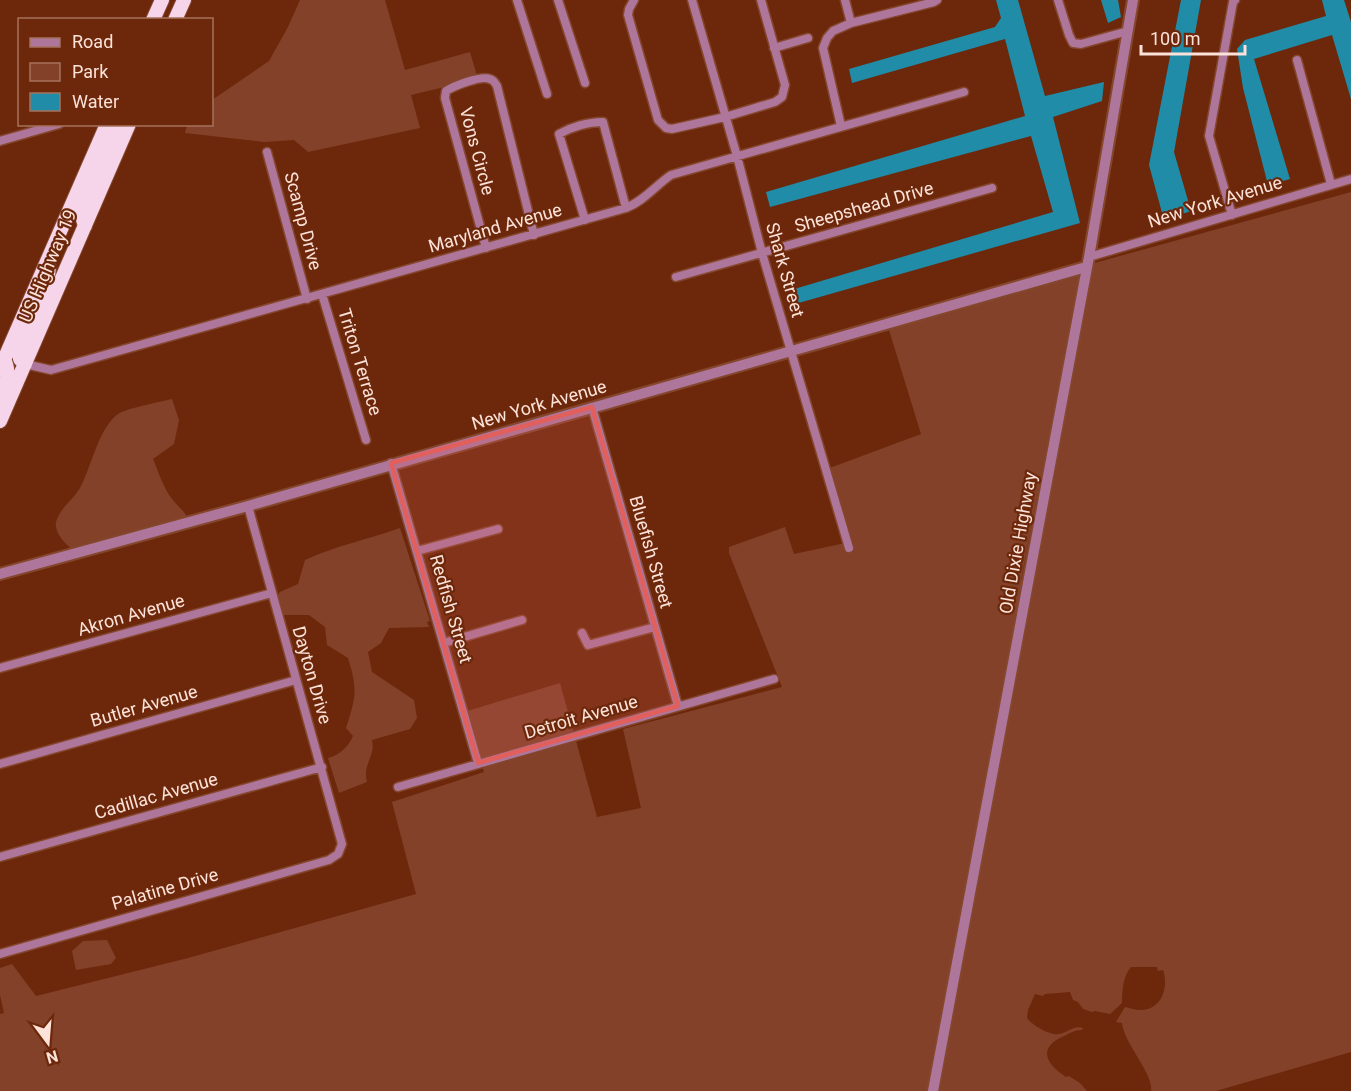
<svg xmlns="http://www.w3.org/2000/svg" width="1351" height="1091" font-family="Roboto,sans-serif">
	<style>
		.green { fill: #834129 }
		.water { fill: #208ca8 }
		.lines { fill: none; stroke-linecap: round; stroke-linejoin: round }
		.minor-casing { stroke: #84462c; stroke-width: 11 }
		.tertiary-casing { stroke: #84462c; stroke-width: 14 }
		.trunk-casing { stroke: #84462c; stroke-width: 16 }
		.minor { stroke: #ad769a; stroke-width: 8 }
		.tertiary { stroke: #ad769a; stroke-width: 10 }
		.trunk { stroke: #f6d5ea; stroke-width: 14 }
		.marked { fill: #e1605d; fill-opacity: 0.2; stroke: #e1605d; stroke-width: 4.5; stroke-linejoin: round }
		.labels { text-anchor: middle; stroke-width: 4.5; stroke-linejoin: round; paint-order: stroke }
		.street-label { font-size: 18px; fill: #fce2d9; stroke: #6d280b }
	</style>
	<rect width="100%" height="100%" fill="#6d280b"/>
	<!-- green -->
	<path class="green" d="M300,0H385L405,70L470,52L478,79L411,95L420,128L308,152L294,140L264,142L185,133L187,125L212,124V100L269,61L288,27Z
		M1351,192V1052L1216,1091H1151C1154,1074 1124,1044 1122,1023L1116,1022L1125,1007C1130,1008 1136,1010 1140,1010C1162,1010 1169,987 1163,970L1158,971L1157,967H1131C1123,976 1122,991 1122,1003L1110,1014L1095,1011L1092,1012L1083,1009L1078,1002L1073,1000L1070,992L1045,994L1043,996L1035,994L1028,1010L1027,1018C1032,1025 1050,1036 1059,1034C1068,1033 1073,1025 1083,1028L1082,1030C1075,1030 1070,1033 1064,1036C1036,1048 1047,1065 1066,1077L1069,1076L1080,1083L1087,1091H937L1091,264Z
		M1081,272L1021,580H1024L929,1091H0V1014L4,1013L0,995V968L12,964L36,996L188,958L416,894L392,802L484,772L464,712L560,683L597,817L641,808L623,729L782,687L729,553V547L785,527L794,554L850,542L827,469L921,434L889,330Z
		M172,399L179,420L174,444L153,459C159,473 163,487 172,499C177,506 183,509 187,517L72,549C65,544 54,532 56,522C60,507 76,498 82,484C92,464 99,428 118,414C127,408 160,402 172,399Z
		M400,528L430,621L427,622L429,627L389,628L381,643L368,652L372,672L414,700L417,718L410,729L372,740C376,756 362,765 367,782L339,793L328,758C340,755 348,747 353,736L346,728C356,697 358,690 348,658L327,645L325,627L309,615H283L272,603L280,592L298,584L305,560C335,546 369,539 400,528Z
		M107,940L116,958L111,964L76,970L72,951L83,941Z"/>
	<!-- water -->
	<path class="water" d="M996,0H1018L1045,96L1104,82L1102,101L1053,117L1080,223L795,304L791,290L1053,212L1031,136L770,207L766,192L1025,116L1005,39L852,83L849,69L995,27L1001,18Z
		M1101,0H1118L1121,17L1108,23Z
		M1181,0H1201L1174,152L1191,211L1164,220L1149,165Z
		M1322,0H1344L1351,22V99L1332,35L1254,59L1290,179L1268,185L1243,88L1237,49L1245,40L1326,16Z"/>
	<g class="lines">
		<!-- minor casing -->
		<g class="minor-casing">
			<path id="minor" d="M517,0L547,94
				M558,0L585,83
				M634,0L629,9L628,15L658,120L666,128L672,129L725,117L775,102L782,97L785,85L761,0
				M692,0L737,156L762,253L849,548
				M845,0L851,23
				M1058,0L1069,35L1073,43L1081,44L1128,31
				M774,48L808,38
				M1297,60L1331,184
				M841,126L823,48L827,38L833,31L851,23L934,2L937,0
				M0,141L59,124
				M267,152L307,299
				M1232,215L1209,136L1233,2L1235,0
				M585,220L559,134C571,127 588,122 603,122L626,208
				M486,248L445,98L446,91C454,86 481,75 490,79C494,80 495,83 497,86L534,235
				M1089,257L1351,179
				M676,277L992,188
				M322,294L366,440
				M25,364L51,370L626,208C644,201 655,186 671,175L964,92
				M592,407L678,706
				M391,463L478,763
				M417,551L498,529
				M582,633L588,645L655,627
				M444,643L522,620
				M0,668L272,593
				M0,764L296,680
				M398,787L774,679
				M0,857L322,767
				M0,954L329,860L338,854L342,844L248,506"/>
		</g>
		<!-- tertiary casing -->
		<g class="tertiary-casing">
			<path id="tertiary" d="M0,574L248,506L1086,267
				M933,1091L1089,257L1133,0"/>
		</g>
		<!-- trunk casing -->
		<g class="trunk-casing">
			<path id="trunk" d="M153,20L162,0
				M175,20L184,0
				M85,226L80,210L110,143L114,124
				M25,364L20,359L19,351L47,286L49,266
				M0,369L107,124
				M0,397C6,383 11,374 4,359
				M0,421L129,124"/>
		</g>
		<!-- minor -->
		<use href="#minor" class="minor"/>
		<!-- tertiary -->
		<use href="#tertiary" class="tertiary"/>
		<!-- trunk -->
		<use href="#trunk" class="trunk"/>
	</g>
	<!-- marked area -->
	<path class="marked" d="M592,407L678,706L478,763L391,463Z"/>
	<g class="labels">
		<!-- street labels -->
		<g class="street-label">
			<text transform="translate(477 151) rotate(75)" y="6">Vons Circle</text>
			<text transform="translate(1215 202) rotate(-17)" y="6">New York Avenue</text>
			<text transform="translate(864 207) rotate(-16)" y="6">Sheepshead Drive</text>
			<text transform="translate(303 221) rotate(75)" y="6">Scamp Drive</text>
			<text transform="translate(495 228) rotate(-16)" y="6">Maryland Avenue</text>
			<text transform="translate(48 266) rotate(-67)" y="6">US Highway 19</text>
			<text transform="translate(785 270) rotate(74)" y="6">Shark Street</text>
			<text transform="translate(360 362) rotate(73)" y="6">Triton Terrace</text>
			<text transform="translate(539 405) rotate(-16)" y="6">New York Avenue</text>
			<text transform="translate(1018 543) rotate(-80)" y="6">Old Dixie Highway</text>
			<text transform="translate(651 552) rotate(74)" y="6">Bluefish Street</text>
			<text transform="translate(451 609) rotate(74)" y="6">Redfish Street</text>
			<text transform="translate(131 615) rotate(-16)" y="6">Akron Avenue</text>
			<text transform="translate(312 675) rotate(74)" y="6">Dayton Drive</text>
			<text transform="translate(144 706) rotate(-16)" y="6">Butler Avenue</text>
			<text transform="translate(581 717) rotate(-16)" y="6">Detroit Avenue</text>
			<text transform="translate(156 796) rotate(-16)" y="6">Cadillac Avenue</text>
			<text transform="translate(165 889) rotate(-16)" y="6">Palatine Drive</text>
		</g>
	</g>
	<!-- legend -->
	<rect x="18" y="18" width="195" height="108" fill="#6d280b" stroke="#a6725d" stroke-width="1.5"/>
	<rect x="30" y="38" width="30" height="9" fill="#ad769a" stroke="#a6725d" stroke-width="1.5"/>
	<text x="72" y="48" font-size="18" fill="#fce2d9">Road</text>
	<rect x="30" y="63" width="30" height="18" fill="#834129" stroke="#a6725d" stroke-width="1.5"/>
	<text x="72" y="78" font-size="18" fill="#fce2d9">Park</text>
	<rect x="30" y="93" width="30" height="18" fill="#208ca8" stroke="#a6725d" stroke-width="1.5"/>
	<text x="72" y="108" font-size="18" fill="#fce2d9">Water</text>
	<!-- north arrow -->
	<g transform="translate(48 1043) rotate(164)" stroke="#6d280b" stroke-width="4.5" paint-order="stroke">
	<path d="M0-4.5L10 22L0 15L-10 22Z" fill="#fce2d9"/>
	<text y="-9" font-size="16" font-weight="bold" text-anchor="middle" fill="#fce2d9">N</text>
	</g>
	<!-- scale -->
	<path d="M1141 45v9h104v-9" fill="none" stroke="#fce2d9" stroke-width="3"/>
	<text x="1150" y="45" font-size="18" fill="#fce2d9" stroke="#6d280b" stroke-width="4.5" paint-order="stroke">100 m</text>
</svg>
